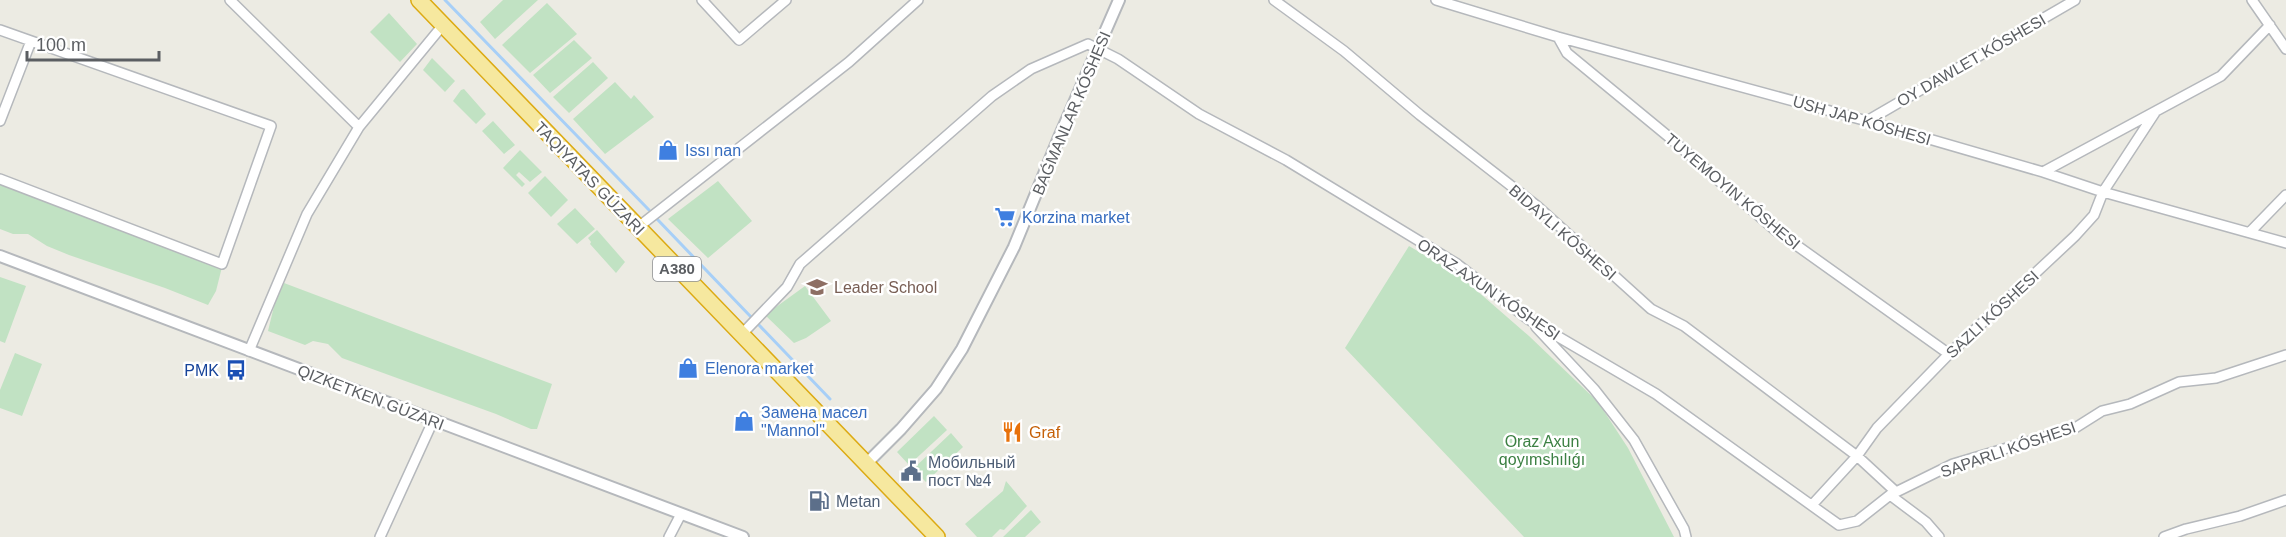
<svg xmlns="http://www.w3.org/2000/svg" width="2286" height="537" font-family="Helvetica,sans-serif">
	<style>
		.green { fill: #c1e2c3 }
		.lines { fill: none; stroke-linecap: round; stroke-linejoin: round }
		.stream { stroke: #a7cff7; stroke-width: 3 }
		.minor-casing { stroke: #b5b8bc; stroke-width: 12 }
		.tertiary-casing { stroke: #b5b8bc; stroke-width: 14 }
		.trunk-casing { stroke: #dcaa13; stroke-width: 18 }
		.minor { stroke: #fff; stroke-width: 9 }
		.tertiary { stroke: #fff; stroke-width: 10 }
		.trunk { stroke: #f6e89f; stroke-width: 15 }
		.labels { text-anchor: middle; stroke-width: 5; stroke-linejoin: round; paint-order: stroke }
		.shield { fill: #fff; stroke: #8c8e91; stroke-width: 1.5 }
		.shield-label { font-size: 15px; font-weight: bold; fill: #5b5e62 }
		.street-label { font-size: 16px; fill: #5b5e62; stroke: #fff }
		.shop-label { font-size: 16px; fill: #366cbe; stroke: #fff; text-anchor: start }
		.education-label { font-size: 16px; fill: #785e54; stroke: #fff; text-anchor: start }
		.transit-label { font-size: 16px; fill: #164399; stroke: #fff; text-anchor: end }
		.food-label { font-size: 16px; fill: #c56008; stroke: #fff; text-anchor: start }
		.park-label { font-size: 16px; fill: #3c8043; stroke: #fff }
		.service-label { font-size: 16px; fill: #4e5e75; stroke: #fff; text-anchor: start }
	</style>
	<rect width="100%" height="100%" fill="#ecebe3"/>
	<!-- green -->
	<path class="green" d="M503,0H538L495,39L480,22Z
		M547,3L577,34L530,73L502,45Z
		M389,13L417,44L400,62L370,32Z
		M574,40L592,58L550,93L533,75Z
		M432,58L455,81L445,92L423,70Z
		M593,62L608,78L569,113L553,97Z
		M615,82L631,99L634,95L654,117L605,154L573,119Z
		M464,89L486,114L476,124L453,101L461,90Z
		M493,121L515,145L504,154L482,131Z
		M520,150L542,172L530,182L519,172L516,175L525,184L522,187L503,168Z
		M545,176L568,200L551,217L528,193Z
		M718,181L752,221L708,258L668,219Z
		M0,185L222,267L216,291L208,305L165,288L69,255L47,246L28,234H13L0,229Z
		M575,208L595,229L577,244L557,224Z
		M597,230L625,262L616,273L590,244L591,242L588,238Z
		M1409,246L1460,276L1529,336L1598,402L1628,448L1674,537H1524L1345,348Z
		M0,277L26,286L5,343L0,341Z
		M284,283L552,384L537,429H531L496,414L342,358L328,344L313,341L305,345L268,331L275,302Z
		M805,286L831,321L806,338L794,343L765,315Z
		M15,353L42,364L22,416L0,408V390Z
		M934,416L947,430L909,465L897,452Z
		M951,433L963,447L926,482L913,469Z
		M1006,481L1027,506L1004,530L1000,529L992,537H977L965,524L1003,491Z
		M1031,510L1041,522L1025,537H1003Z"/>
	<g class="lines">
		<!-- stream -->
		<path class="stream" d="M445,0L649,210
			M657,219L752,318
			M757,323L830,399"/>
		<!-- minor casing -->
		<g class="minor-casing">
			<path id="minor" d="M230,0L359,127
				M702,0L739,40L786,0
				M1274,0L1344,51L1420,115L1537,206L1651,309L1684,326L1857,456L1896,492
				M1436,0L1558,37L1867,121L2043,172L2103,192L2286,243
				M2252,0L2286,49
				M0,30L271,126L222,264L0,179
				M1558,37L1567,53L1669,137L1775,230L1949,354
				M0,121L31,41
				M1867,121L2075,0
				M2043,172L2221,76L2270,25
				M637,228L849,62L918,0
				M2250,232L2286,195
				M1536,327L1594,389L1634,440L1684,529L1686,537
				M741,335L787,287L800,264L992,96L1031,69L1088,44L1118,59L1199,114L1286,160L1457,264L1528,319L1656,394L1839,525L1857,521L1890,495L1953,464L2075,428L2102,411L2130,404L2179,382L2216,378L2286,355
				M249,351L307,214L359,127L443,25
				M1890,495L1926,522L1939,537
				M1812,505L1857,456L1877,428L1949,354L2075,236L2094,215L2103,192L2156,111
				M380,537L433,421
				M669,537L681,514
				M2164,537L2186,529L2240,516L2286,500"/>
		</g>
		<!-- tertiary casing -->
		<g class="tertiary-casing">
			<path id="tertiary" d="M0,256L743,537
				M866,464L901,429L936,389L962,349L1014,247L1060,135L1119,0"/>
		</g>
		<!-- trunk casing -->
		<g class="trunk-casing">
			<path id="trunk" d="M419,0L937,537"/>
		</g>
		<!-- minor -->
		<use href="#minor" class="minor"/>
		<!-- tertiary -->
		<use href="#tertiary" class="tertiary"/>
		<!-- trunk -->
		<use href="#trunk" class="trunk"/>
	</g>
	<!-- icons -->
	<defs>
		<g id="shop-bare" transform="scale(1.62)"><path d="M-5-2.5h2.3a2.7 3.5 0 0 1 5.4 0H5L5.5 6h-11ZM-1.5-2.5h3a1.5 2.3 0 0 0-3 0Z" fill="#3f7fe0" stroke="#fff" stroke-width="2.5" paint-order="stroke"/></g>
		<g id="supermarket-bare" transform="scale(1.62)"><path d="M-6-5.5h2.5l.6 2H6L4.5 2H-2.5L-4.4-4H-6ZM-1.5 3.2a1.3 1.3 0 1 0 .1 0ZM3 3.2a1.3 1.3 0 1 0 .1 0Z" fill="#3f7fe0" stroke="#fff" stroke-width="2.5" paint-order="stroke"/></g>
		<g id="school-bare" transform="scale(1.62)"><path d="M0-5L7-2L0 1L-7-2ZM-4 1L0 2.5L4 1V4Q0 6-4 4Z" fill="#8d6e63" stroke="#fff" stroke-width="2.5" paint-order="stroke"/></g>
		<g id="bus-bare" transform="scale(1.62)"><path d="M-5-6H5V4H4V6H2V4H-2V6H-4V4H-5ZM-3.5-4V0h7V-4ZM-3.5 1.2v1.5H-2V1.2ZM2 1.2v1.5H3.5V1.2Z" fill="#1a4fb4" stroke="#fff" stroke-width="2.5" paint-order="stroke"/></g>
		<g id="restaurant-bare" transform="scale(1.62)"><path d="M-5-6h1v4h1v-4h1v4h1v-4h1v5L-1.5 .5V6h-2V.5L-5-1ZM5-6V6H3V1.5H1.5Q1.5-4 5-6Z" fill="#e8710a" stroke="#fff" stroke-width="2.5" paint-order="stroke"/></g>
		<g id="civic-bare" transform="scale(1.62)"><path d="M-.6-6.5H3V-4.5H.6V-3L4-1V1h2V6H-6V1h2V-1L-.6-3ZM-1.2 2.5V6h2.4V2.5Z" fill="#5c6f8a" stroke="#fff" stroke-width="2.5" paint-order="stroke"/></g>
		<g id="fuel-bare" transform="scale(1.62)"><path d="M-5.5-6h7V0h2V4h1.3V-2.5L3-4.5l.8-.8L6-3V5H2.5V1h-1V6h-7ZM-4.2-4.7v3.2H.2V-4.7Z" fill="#5c6f8a" stroke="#fff" stroke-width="2.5" paint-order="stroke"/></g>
	</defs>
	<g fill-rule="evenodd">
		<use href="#shop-bare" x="668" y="150"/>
		<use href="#supermarket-bare" x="1005" y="217"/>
		<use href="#school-bare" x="817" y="287"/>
		<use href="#shop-bare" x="688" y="368"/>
		<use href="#bus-bare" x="236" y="370"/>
		<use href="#shop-bare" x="744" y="421"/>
		<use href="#restaurant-bare" x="1012" y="432"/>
		<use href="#civic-bare" x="911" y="471"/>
		<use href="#fuel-bare" x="819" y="501"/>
	</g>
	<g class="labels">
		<!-- shield labels -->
		<rect class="shield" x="653" y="257" width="48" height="24" rx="4.5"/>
		<g class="shield-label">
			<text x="677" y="274">A380</text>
		</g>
		<!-- street labels -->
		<g class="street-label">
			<text transform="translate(1971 60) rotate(-30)" y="6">OY DAWLET KÓSHESI</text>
			<text transform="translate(1071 113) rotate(-67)" y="6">BAǴMANLAR KÓSHESI</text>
			<text transform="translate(1862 120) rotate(16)" y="6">USH JAP KÓSHESI</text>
			<text transform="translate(590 178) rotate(46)" y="6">TAQIYATAS GÚZARI</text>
			<text transform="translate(1733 191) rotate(40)" y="6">TUYEMOYIN KÓSHESI</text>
			<text transform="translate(1563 232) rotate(41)" y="6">BIDAYLI KÓSHESI</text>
			<text transform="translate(1489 289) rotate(34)" y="6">ORAZ AXUN KÓSHESI</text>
			<text transform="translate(1992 314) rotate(-43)" y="6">SAZLI KÓSHESI</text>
			<text transform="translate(371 397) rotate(21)" y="6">QIZKETKEN GÚZARI</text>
			<text transform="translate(2008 449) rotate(-19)" y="6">SAPARLI KÓSHESI</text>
		</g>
		<!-- shop labels -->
		<g class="shop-label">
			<text x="685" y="156">Issı nan</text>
			<text x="1022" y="223">Korzina market</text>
			<text x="705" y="374">Elenora market</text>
			<text x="761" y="418">Замена масел<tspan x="761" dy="18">"Mannol"</tspan></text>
		</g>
		<!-- education labels -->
		<g class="education-label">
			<text x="834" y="293">Leader School</text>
		</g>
		<!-- transit labels -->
		<g class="transit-label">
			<text x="219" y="376">PMK</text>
		</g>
		<!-- food labels -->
		<g class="food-label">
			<text x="1029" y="438">Graf</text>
		</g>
		<!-- park labels -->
		<g class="park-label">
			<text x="1542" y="447">Oraz Axun<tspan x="1542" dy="18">qoyımshılıǵı</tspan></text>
		</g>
		<!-- service labels -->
		<g class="service-label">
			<text x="928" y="468">Мобильный<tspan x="928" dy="18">пост №4</tspan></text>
			<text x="836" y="507">Metan</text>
		</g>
	</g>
	<!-- scale -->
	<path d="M27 51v9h132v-9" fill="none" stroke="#5b5e62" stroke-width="3"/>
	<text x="36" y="51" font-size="18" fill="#5b5e62" stroke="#ffffff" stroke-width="4.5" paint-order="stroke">100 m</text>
</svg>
